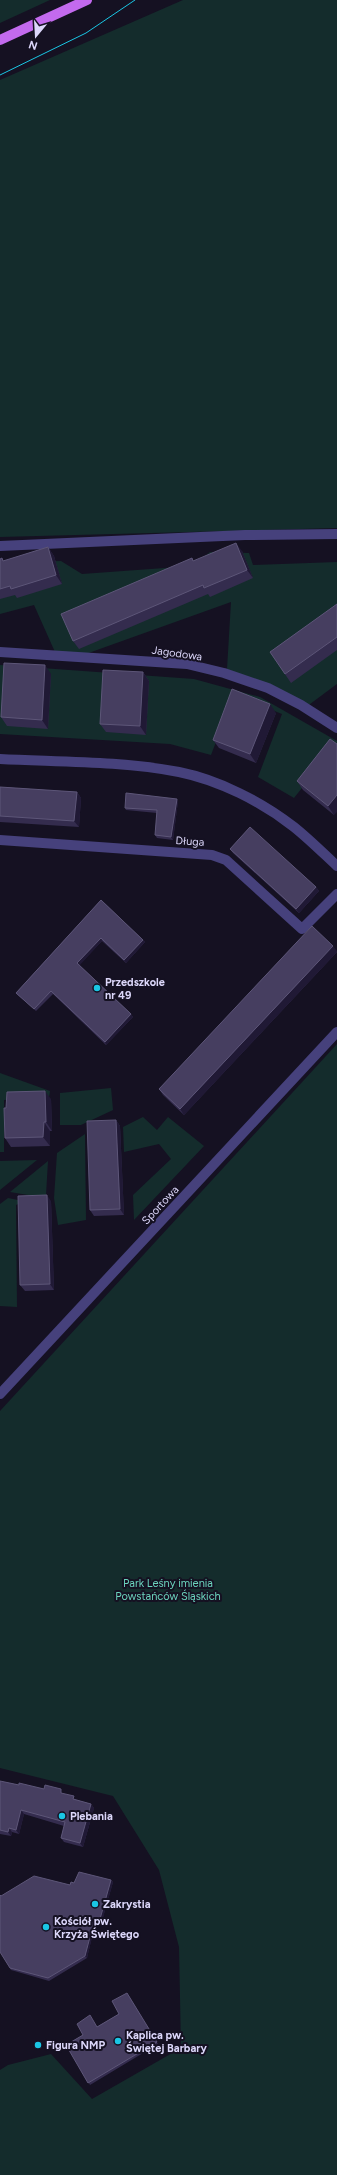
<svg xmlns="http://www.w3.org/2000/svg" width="337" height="2175" font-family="Figtree,sans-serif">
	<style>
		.green { fill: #142c2c }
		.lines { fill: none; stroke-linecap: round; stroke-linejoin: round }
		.minor { stroke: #46417c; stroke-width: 10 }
		.major { stroke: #c36aee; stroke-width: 10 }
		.tram { stroke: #1ac6e4; stroke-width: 1 }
		.wall { fill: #342c4e }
		.shaded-wall { fill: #201935 }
		.building { fill: #463e60; stroke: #5d5678 }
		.poi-dot { fill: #1ac6e4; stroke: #151122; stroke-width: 1.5 }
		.labels { text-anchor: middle; stroke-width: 4; stroke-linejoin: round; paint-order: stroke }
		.street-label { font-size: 11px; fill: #dcd7fa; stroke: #151122 }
		.poi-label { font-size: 11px; font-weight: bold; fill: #dcd7fa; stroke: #151122; text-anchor: start }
		.park-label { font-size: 11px; fill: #6bd3bd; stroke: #151122 }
	</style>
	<rect width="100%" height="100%" fill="#151122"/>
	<!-- green -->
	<path class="green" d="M0,0H50L0,23Z
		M183,0H337V528L0,537V80Z
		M210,552L249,553L253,565L337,562V684L306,707L287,696L227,669L231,602L83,655L55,652L34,605L0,614V563L61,561L82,574L192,566Z
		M0,665L194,679L260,697L337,741V744L294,798L258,777L282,714L234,695L211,755L170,744L0,734Z
		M337,1044V2175H0V2070L8,2065L51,2054L92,2099L181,2048L179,1947L159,1870L113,1796L0,1768V1411Z
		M0,1073L50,1091L49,1098L4,1100V1152H0Z
		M111,1088L113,1110L81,1125H60V1093Z
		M143,1117L157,1130L168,1117L204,1146L134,1220L133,1195L171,1159L159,1144L124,1152L123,1127Z
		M85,1134L86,1220L58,1225L54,1198L57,1153Z
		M37,1160L0,1190V1161Z
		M48,1161L46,1195H28L10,1192Z
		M8,1198L18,1200L21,1203L16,1205L17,1307L0,1306V1204Z"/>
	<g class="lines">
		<!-- minor -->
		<path class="minor" d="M0,546L245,535L337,534
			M0,652L187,664L224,673L268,688L301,705L337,728
			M0,759C59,762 121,761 179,772C219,780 262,802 294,827C309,839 323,853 337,866
			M0,840L212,855L226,860L302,929L337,894
			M0,1394L337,1032"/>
		<!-- major -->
		<path class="major" d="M0,40L87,0"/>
		<!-- tram -->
		<path class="tram" d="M0,75L86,33L135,0"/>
	</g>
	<!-- wall -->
	<path class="wall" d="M48,547L54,556L62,584L17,598L15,595L0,599V559L4,561Z
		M242,551L253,578L210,597L208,594L79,649L73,641L192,558L193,561Z
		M337,604V650L291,683L270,652Z
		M143,672L149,681L146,735L106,732L100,724Z
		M51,674L48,729L7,726L1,717Z
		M276,713L256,763L219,748L213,740Z
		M330,739L334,815L303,790L297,781Z
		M0,787L77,792L81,798L79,827L0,822Z
		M178,801L173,840L157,838L155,835L157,813L126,810L125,808Z
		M230,849L316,887L319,891L299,913L233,853Z
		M101,900L143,940L145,942L126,963L102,941L79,965L131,1014L133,1017L106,1045L53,994L36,1011L18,995L16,993Z
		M337,951V952L184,1115L163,1095L159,1089Z
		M51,1099L52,1131H50V1146L11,1147L5,1138L6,1108Z
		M116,1120L120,1126L124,1215L94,1216L90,1210Z
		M51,1201L54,1290L25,1291L20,1285Z
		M0,1781L19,1785L64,1794L77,1800L91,1804L94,1808L83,1847L64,1842L61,1838L64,1826L24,1814L19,1834L12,1832L11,1836L0,1834Z
		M111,1880L113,1882L102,1921L96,1920L87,1958L49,1981L11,1970L0,1952L1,1896L70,1885L74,1883Z
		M127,1993L158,2044L90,2085L66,2045L119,2014Z"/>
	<!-- shaded-wall -->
	<path class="shaded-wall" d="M236,543L242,551L253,578L247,570Z
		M48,547L54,556L62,584L56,575Z
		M45,665L51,674L48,729L42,720Z
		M143,672L149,681L146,735L140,726Z
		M270,704L276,713L256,763L250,754Z
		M77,792L81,798L79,827L74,821Z
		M337,795V812L334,815L328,806Z
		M177,799L178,801L173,840L171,837Z
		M316,887L319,891L299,913L296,909Z
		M101,938L102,941L79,966L77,963Z
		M143,940L145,942L126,963L124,960Z
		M333,946L337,951V952L184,1115L180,1109Z
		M131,1014L133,1017L106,1045L105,1042Z
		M45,1091L51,1099L52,1131L46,1122Z
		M116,1120L120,1126L124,1215L120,1209Z
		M44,1122L50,1131V1146L43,1137Z
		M47,1195L51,1201L54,1290L50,1284Z
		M91,1804L94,1808L83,1847L80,1843Z
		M21,1810L24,1814L19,1834L16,1830Z
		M9,1828L12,1832L11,1836L8,1832Z
		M111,1880L113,1882L102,1921L100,1919Z
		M95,1918L96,1920L87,1958L85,1956Z"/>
	<!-- building -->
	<path class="building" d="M236,543L247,570L204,588L203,585L73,641L61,614L192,558L193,561Z
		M48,547L56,575L11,589L10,586L0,589V559L2,558L3,561Z
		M337,604V637L285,674L270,652Z
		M4,663L45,665L42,720L1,717Z
		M103,670L143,672L140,726L100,724Z
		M232,689L270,704L250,754L213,740Z
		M330,739L337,744V795L328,806L297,781Z
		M0,787L77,792L74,821L0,816Z
		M126,793L177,799L171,837L155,835L157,810L125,808Z
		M250,827L316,887L296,909L230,849Z
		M101,900L143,940L124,960L101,938L77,963L131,1014L105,1042L51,991L34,1009L16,993Z
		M312,926L333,946L180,1109L159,1089Z
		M45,1091L46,1122H44L43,1137L5,1138L4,1108H6L7,1092Z
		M116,1120L120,1209L90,1210L87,1121Z
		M47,1195L50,1284L20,1285L18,1196Z
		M0,1781L19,1785V1783L44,1789L45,1785L61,1789V1793L74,1796L73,1799L91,1804L80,1843L61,1838L65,1822L21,1810L16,1830L9,1828L8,1832L0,1830Z
		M79,1872L111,1880L100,1919L95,1918L85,1956L48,1978L10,1968L0,1952V1895L1,1896L34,1876L70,1885L71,1882L74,1883Z
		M127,1993L157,2042L88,2083L66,2045L83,2035L77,2024L90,2015L97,2027L119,2014L112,2001Z"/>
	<!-- markers -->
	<g class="poi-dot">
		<circle cx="97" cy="988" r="4"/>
		<circle cx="62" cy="1816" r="4"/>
		<circle cx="95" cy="1904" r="4"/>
		<circle cx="46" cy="1927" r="4"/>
		<circle cx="118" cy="2041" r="4"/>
		<circle cx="38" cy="2045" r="4"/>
	</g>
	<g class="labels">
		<!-- street labels -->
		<g class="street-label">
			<text transform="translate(177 653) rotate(8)" y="4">Jagodowa</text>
			<text transform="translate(190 841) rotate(4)" y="4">Długa</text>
			<text transform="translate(160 1205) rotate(-47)" y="4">Sportowa</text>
		</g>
		<!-- poi labels -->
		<g class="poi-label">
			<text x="105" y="986">Przedszkole<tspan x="105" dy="13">nr 49</tspan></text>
			<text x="70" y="1820">Plebania</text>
			<text x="103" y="1908">Zakrystia</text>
			<text x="54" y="1925">Kościół pw.<tspan x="54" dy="13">Krzyża Świętego</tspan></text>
			<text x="126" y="2039">Kaplica pw.<tspan x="126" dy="13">Świętej Barbary</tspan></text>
			<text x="46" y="2049">Figura NMP</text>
		</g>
		<!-- park labels -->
		<g class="park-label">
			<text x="168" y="1587">Park Leśny imienia<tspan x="168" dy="13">Powstańców Śląskich</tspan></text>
		</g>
	</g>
	<!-- north arrow -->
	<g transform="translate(36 36) rotate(198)" stroke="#151122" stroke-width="3" paint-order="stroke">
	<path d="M0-3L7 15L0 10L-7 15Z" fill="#dcd7fa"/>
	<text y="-6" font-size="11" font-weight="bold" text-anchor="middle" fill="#dcd7fa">N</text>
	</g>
</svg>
